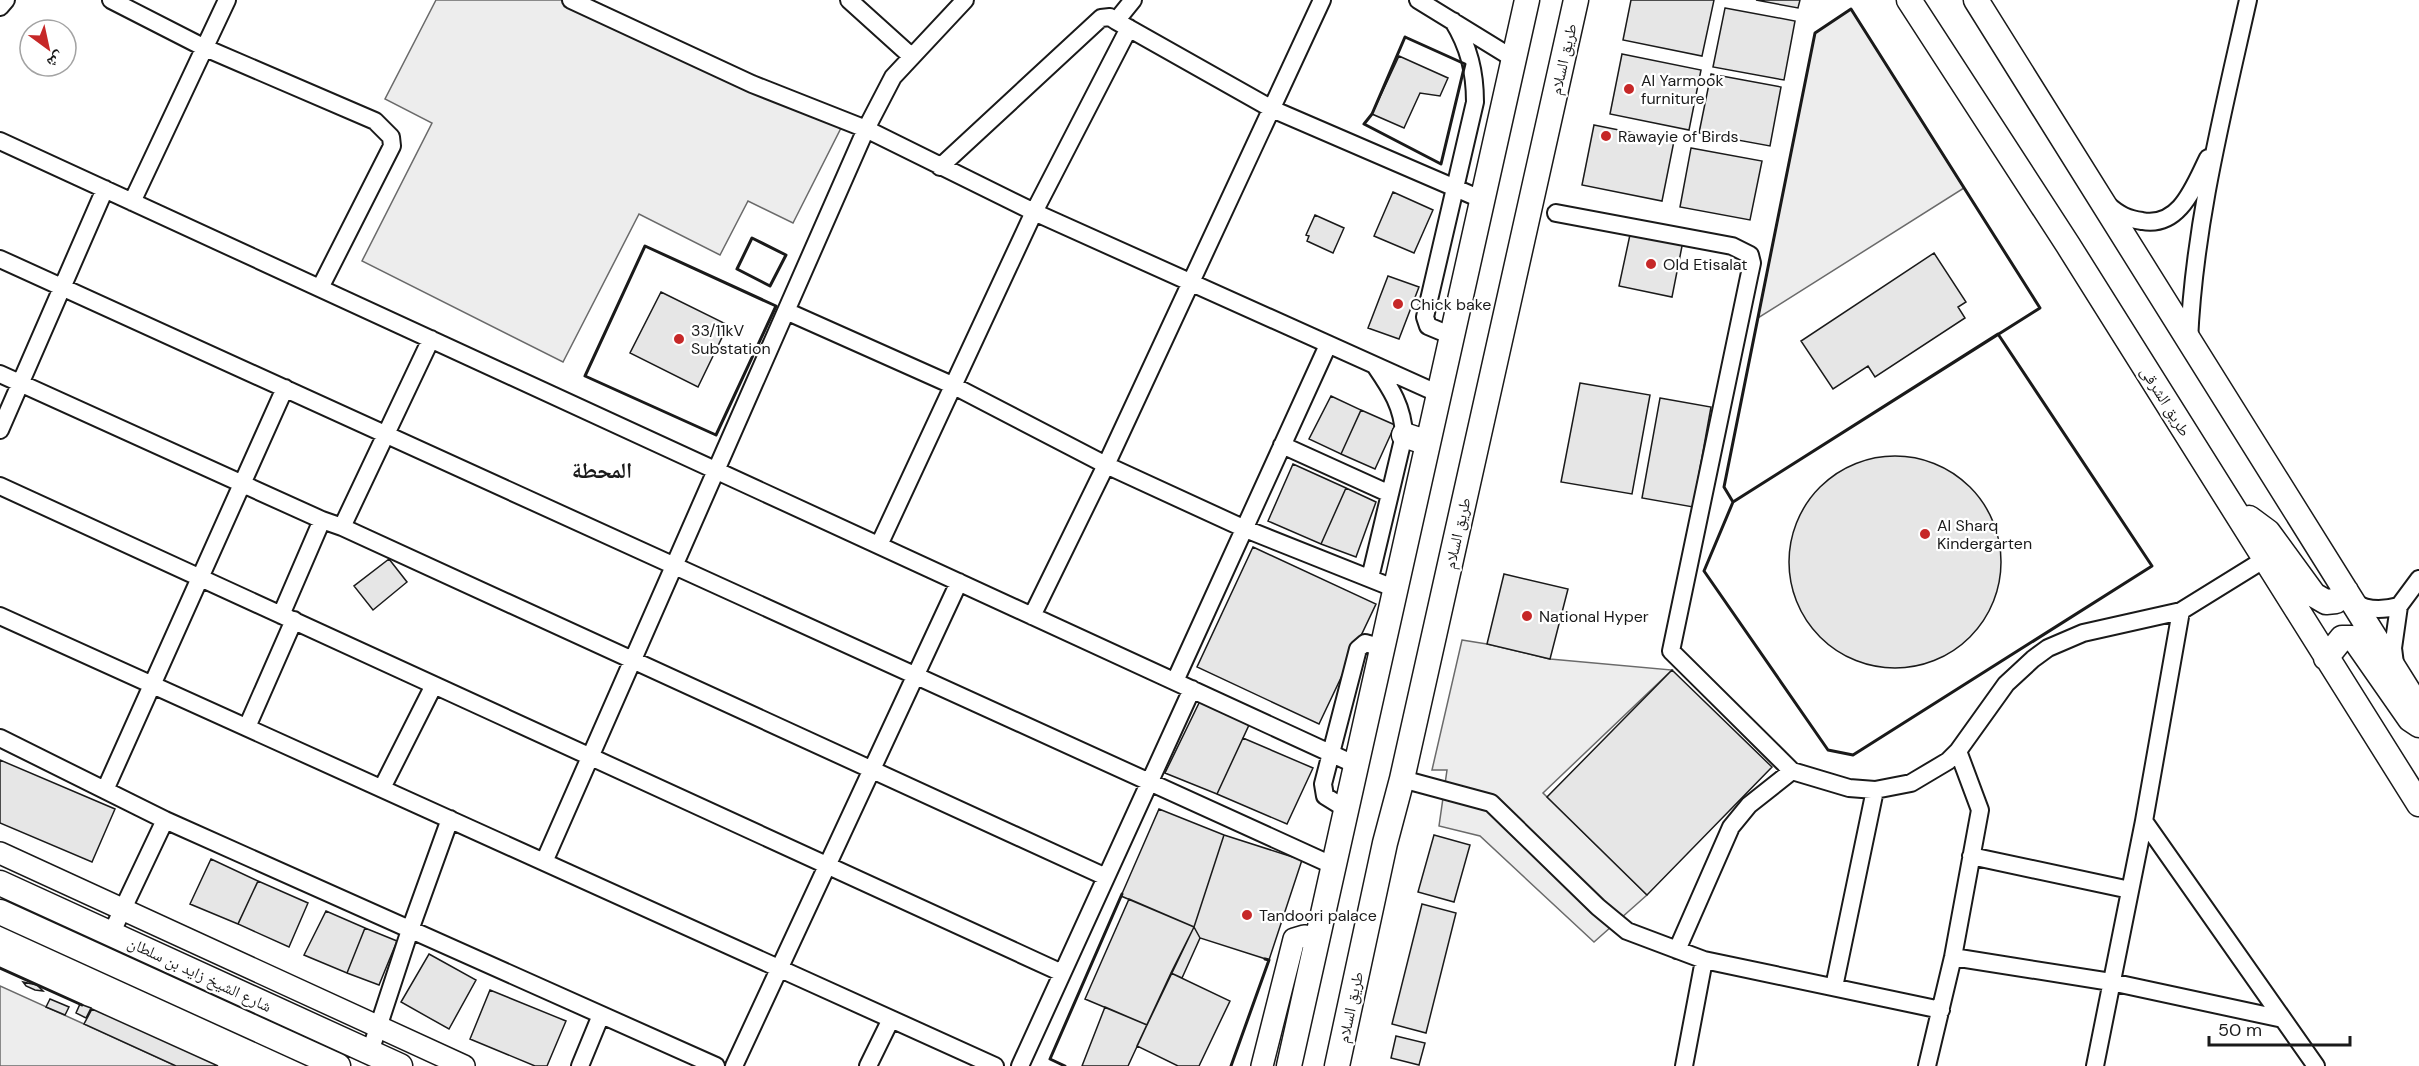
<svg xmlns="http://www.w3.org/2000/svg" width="2419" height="1066" font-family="'DM Sans','Noto Naskh Arabic',sans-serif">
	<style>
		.parking { fill: #ededed; stroke: #6a6a6a; stroke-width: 1.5 }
		.building { fill: #e6e6e6; stroke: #1a1a1a; stroke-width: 1.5 }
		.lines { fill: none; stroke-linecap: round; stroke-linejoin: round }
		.minor-casing { stroke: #1a1a1a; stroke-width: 20 }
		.tertiary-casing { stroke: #1a1a1a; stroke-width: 24 }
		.secondary-casing { stroke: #1a1a1a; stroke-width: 27 }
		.minor { stroke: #fff; stroke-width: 16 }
		.tertiary { stroke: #fff; stroke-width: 21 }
		.secondary { stroke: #fff; stroke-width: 24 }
		.wall { stroke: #1a1a1a; stroke-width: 3 }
		.poi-dot { fill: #c62828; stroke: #fff; stroke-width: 2 }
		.labels { text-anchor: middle; stroke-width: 4.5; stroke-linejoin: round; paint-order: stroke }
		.street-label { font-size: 16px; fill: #1a1a1a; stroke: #fff }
		.poi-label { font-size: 16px; fill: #1a1a1a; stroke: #fff; text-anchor: start }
		.district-label { font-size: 22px; font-weight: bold; fill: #1a1a1a; stroke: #fff }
	</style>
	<rect width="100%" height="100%" fill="#fff"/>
	<!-- parking -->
	<path class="parking" d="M436,0H592L842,126L793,223L748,201L720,255L639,214L563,362L362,261L432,123L385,99Z
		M1851,9L1964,188L1758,318L1815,33Z
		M1462,640L1487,644L1550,659L1672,670L1543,793L1647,895L1594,942L1480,836L1439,826L1447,770H1432Z
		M0,986L84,1024L176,1066H0Z"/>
	<!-- building -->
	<path class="building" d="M1631,0H1714L1702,56L1623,40Z
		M1756,0H1800L1798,8Z
		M1725,8L1795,21L1784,80L1713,67Z
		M1622,54L1701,70L1689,130L1610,114Z
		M1399,56L1448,78L1440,96L1420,93L1404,128L1372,114Z
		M1711,74L1781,87L1770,146L1699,133Z
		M1594,125L1674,141L1662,201L1582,185Z
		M1691,148L1762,161L1750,220L1680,207Z
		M1393,192L1433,210L1414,253L1374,236Z
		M1315,215L1344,228L1333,253L1307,241L1309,236L1306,235Z
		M1631,230L1683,241L1672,297L1619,286Z
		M1934,253L1966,302L1958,307L1965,318L1875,377L1868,366L1833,389L1801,341Z
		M1388,276L1419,287L1399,339L1368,328Z
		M661,292L728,325L698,387L630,353Z
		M1580,383L1650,395L1632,494L1561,482Z
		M1331,396L1361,410L1341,454L1309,439Z
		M1660,398L1711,407L1693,507L1642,498Z
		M1361,410L1395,425L1375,469L1341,454Z
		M1789 562a106 106 0 1 1 212 0a106 106 0 1 1-212 0Z
		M1293,464L1346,488L1321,544L1268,521Z
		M1346,488L1376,502L1356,557L1321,544Z
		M1253,547L1376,604L1319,724L1197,667Z
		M389,559L407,582L373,610L354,586Z
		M1504,574L1568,589L1550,659L1487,644Z
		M1672,670L1772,767L1647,895L1547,797Z
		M1200,701L1249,725L1217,794L1165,773Z
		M1243,738L1313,768L1287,824L1217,794Z
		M0,760L115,809L92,862L0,823Z
		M1159,809L1224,835L1194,927L1121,896Z
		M1224,835L1302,860L1269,960L1200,938L1194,927Z
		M1434,835L1470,845L1454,902L1418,892Z
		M211,859L258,881L238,924L190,904Z
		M258,881L308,903L289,947L238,924Z
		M1129,899L1194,927L1147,1025L1085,999Z
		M1422,904L1456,913L1426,1033L1392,1024Z
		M326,911L365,928L347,973L304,955Z
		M1194,927L1200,938L1182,978L1171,973Z
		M365,928L397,941L379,985L347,973Z
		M429,954L476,980L449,1029L401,1002Z
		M1171,973L1230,1001L1199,1066H1178L1137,1046Z
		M23,982L37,985L43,991L35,990L26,986Z
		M490,990L566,1021L547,1066H535L470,1039Z
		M50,999L69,1007L65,1015L46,1007Z
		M80,1004L91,1008L86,1018L76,1013Z
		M1105,1007L1147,1025L1128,1066H1082Z
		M92,1009L218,1066H176L84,1024Z
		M1396,1036L1425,1043L1419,1065L1391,1058Z"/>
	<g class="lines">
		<!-- minor casing -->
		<g class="minor-casing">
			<path id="minor" d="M111,0L203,47L375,121L391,137L392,146L320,288
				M571,0L752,84L866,129L1034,212L1439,394
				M849,0L911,56
				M1418,0L1514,59
				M0,7L6,0
				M1116,21L1272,109L1483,200
				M0,141L1356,765
				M940,167L1101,18L1110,17L1116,21L1133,0
				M132,202L227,0
				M2108,205C2119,215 2128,219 2142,221C2180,228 2194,186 2208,158
				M1556,213L1732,246L1750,255L1752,263L1749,277L1671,651L1792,771L1849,788L1875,790L1911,783L1948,761L1958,751L2006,684L2033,659L2048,648L2083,633L2181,611L2265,559
				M0,259L1334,866
				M786,311L952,385L1106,465L1243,528L1396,589
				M1452,336L1428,326L1425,317L1475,102C1475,72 1469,47 1453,21
				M2189,341C2194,225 2223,112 2248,0
				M0,374L322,520L342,527L1106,877
				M0,430L105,189
				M1282,445L1390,494
				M0,486L1062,973
				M342,527L431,339
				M879,545L1034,212L1129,28
				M1370,578L1404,435C1403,407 1391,389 1376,367
				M2354,602C2367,611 2384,610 2399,606
				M281,615L322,520
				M0,616L995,1066
				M1032,616L1106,465L1322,0
				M2395,664L2393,648L2399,606L2419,579
				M1175,681L1328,345
				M247,727L294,620
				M0,738L165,820L716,1066
				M1402,779L1491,803L1598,907L1627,931L1704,960L1941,1010
				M382,788L434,685
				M105,790L285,388
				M1346,809L1325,796L1323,784L1358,649L1365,643L1383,648
				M2144,821L2316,1066
				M1971,856L2130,890
				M544,862L866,129L893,77L965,0
				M111,934L165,820
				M1677,950L1731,827L1749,805L1792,771
				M1953,957L2111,982L2283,1019
				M1834,987L1875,790
				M370,1052L410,930L450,819
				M580,1066L601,1015
				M734,1066L959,582
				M868,1066L891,1019
				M1020,1066L1192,689
				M1684,1066L1704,960
				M1927,1066L1953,957L1980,810L1958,751
				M2095,1066L2144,821L2181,611"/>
		</g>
		<!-- tertiary casing -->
		<g class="tertiary-casing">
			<path id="tertiary" d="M0,853L464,1066
				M1262,1066L1294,939L1304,936L1318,938"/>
		</g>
		<!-- secondary casing -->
		<g class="secondary-casing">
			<path id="secondary" d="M1909,0L2068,245L2419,804
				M1976,0L2419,708
				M1404,435L1428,443
				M2249,518L2268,532L2314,595L2326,602L2336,601L2346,591
				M2326,658L2342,638H2352L2357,643L2410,719L2419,725
				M0,883L400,1066
				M0,912L338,1066
				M1289,1066L1527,0
				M1337,1066L1385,843L1402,779L1576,0"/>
		</g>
		<!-- minor -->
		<use href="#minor" class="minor"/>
		<!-- tertiary -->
		<use href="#tertiary" class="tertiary"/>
		<!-- secondary -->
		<use href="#secondary" class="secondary"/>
		<!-- wall -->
		<path class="wall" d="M1851,9L2040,308L1733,502L1724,487L1815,33Z
			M1405,37L1465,64L1441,164L1364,124L1372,114Z
			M752,238L786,255L770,286L737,269Z
			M645,246L776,306L716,435L585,376Z
			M1998,334L2152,566L1853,755L1828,750L1704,571L1733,502Z
			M0,968L82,1005
			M1065,1066L1050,1059L1122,894
			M1231,1066L1269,960L1265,959"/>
	</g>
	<!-- markers -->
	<g class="poi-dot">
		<circle cx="1629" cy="89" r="6"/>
		<circle cx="1606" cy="136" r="6"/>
		<circle cx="1651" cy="264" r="6"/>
		<circle cx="1398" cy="304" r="6"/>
		<circle cx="679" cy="339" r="6"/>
		<circle cx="1925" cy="534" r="6"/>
		<circle cx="1527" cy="616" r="6"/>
		<circle cx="1247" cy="915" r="6"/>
	</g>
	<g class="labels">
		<!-- street labels -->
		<g class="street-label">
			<text transform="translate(1563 59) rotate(-77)" y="6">طريق السلام</text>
			<text transform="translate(2166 401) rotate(58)" y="6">طريق الشرقى</text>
			<text transform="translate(1457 533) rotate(-77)" y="6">طريق السلام</text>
			<text transform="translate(200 974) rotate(25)" y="6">شارع الشيخ زايد بن سلطان</text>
			<text transform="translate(1350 1007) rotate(-78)" y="6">طريق السلام</text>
		</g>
		<!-- poi labels -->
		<g class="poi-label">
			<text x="1641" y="86">Al Yarmook<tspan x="1641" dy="18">furniture</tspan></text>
			<text x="1618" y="142">Rawayie of Birds</text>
			<text x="1663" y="270">Old Etisalat</text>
			<text x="1410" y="310">Chick bake</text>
			<text x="691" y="336">33/11kV<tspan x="691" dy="18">Substation</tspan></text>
			<text x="1937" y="531">Al Sharq<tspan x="1937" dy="18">Kindergarten</tspan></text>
			<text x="1539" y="622">National Hyper</text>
			<text x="1259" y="921">Tandoori palace</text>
		</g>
		<!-- district labels -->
		<g class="district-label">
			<text x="602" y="478">المحطة</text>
		</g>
	</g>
	<!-- north arrow -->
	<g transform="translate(48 48) rotate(147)"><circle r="28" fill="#ffffff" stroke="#a3a3a3" stroke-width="1.5"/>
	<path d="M0-4.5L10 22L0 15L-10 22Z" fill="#c62828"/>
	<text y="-9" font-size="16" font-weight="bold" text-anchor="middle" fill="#1a1a1a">ش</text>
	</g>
	<!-- scale -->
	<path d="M2209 1036v9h141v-9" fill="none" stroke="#1a1a1a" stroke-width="3"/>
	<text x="2218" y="1036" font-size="18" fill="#1a1a1a" stroke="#ffffff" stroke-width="4.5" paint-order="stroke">50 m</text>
</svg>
